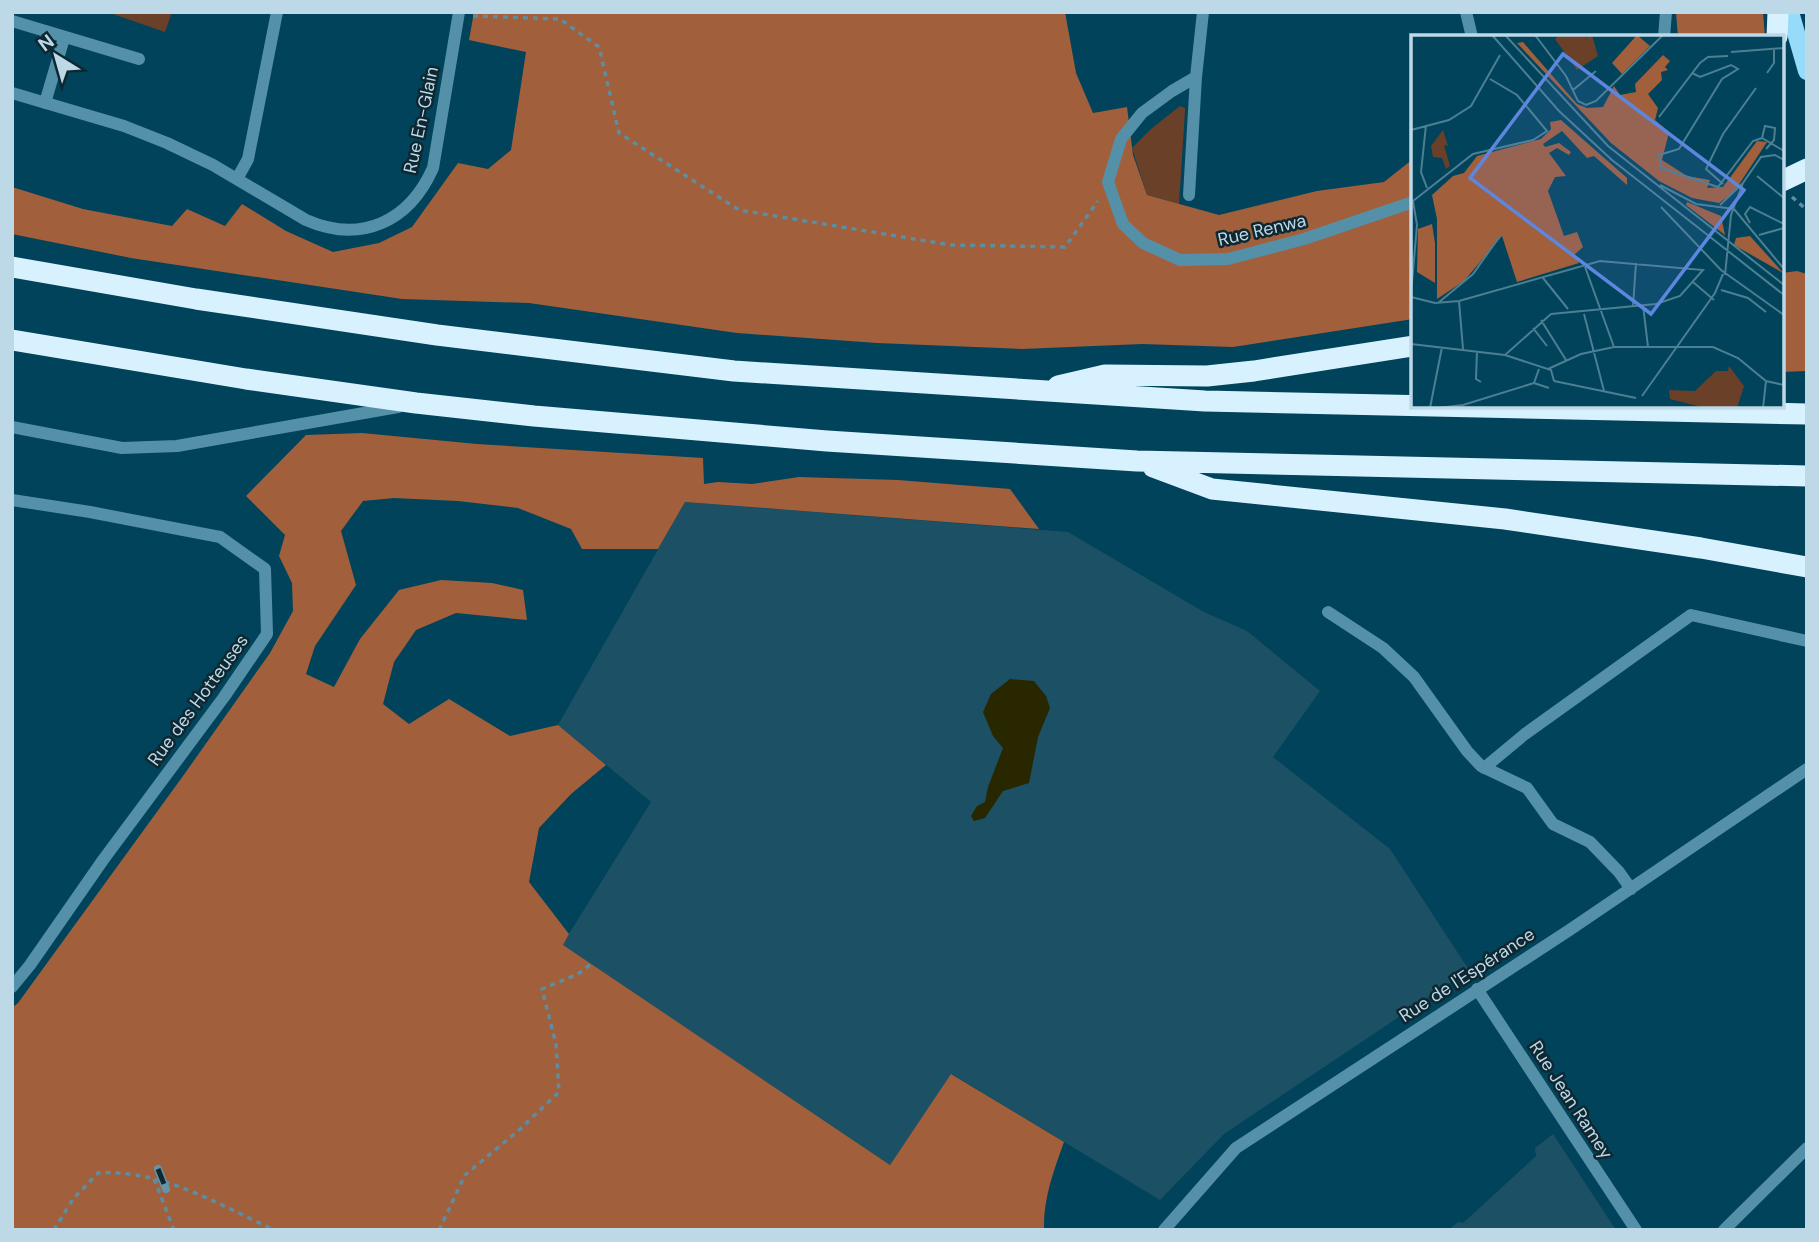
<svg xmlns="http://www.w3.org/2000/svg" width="1819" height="1242" font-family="'DM Sans',sans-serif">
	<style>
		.built { fill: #1c5064 }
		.green { fill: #6a4029 }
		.forest { fill: #a25f3b }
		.water { fill: #282700 }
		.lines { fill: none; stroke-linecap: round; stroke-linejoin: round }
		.path { stroke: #5d8da0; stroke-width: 3.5; stroke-dasharray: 5 5; stroke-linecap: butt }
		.minor { stroke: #5590a9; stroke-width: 12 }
		.major { stroke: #96dbfa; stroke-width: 18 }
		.highway { stroke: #d8f1fe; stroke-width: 21 }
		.rail-casing { stroke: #6694a6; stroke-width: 8 }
		.rail { stroke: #0f2731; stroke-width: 5; stroke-dasharray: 16; stroke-linecap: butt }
		.labels { text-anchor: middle; stroke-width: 5; stroke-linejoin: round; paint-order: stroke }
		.street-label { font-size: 18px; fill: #bdd9e7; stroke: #0f2731 }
		.inset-road { fill: none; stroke: #4c7f92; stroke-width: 2 }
		.view { fill: #5d86de; fill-opacity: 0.15; stroke: #5d86de; stroke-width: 3.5 }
		.inset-edge { fill: none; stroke: #bdd9e7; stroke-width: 3.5 }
	</style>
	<rect width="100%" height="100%" fill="#00435a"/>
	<!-- built -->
	<path class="built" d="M685,502L1068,532L1204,612L1247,631L1320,691L1273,757L1390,849L1469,970L1224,1134L1160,1200L952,1074L890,1165L562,945L651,802L558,725Z
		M1553,1134L1616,1230H1448L1458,1222L1463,1223L1536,1156L1535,1148Z"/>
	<!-- green -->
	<path class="green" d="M107,12H172L165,32Z
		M1180,106L1185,108V111L1179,204L1147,195L1132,148L1151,129Z"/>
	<!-- forest -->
	<path class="forest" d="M474,12H1065L1076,73L1093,113L1127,107L1133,155L1147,195L1219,215L1317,191L1384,182L1413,159V319L1233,347L1142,344L1022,349L877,343L737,333L529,303L402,299L131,258L12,234V187L83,209L172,226L187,209L225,226L242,204L286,231L333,252L379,243L412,227L458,163L488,169L511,150L526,52L469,40Z
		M1676,12H1763L1765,37H1678Z
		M1797,271L1807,274V371L1782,372V273Z
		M362,433L477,444L703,458L704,484L718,482L752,484L799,477L898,480L1010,489L1039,529L685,502L658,549H582L571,529L518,508L458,501L394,498L363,501L341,531L356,585L315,646L306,674L334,687L360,639L399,590L441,580L492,583L523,590L527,620L456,613L416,630L394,662L383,704L409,724L449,699L510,736L558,725L606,765L571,794L539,828L529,882L569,934L563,945L890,1165L951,1074L1064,1142C1054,1170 1043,1199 1044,1230H12V1008L18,1003L183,776L270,653L293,611L292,583L279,556L285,535L246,496L306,435Z"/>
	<!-- water -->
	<path class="water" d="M1010,679L1034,681L1046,696L1050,708L1038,737L1029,783L1003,791L985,818L974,821L971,816L977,806L985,802L988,787L1003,748L993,736L983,712L991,694Z"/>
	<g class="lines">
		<!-- path -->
		<path class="path" d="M158,13V12
			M473,16L560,19L599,47L619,133L739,210L951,245L1065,247L1098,201
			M1792,197L1807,210
			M154,1179L174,1230
			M54,1230L73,1199L98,1173C161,1169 218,1204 274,1230
			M439,1230L465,1175L519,1130L559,1092L556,1044L542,989L578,974L591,964"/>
		<!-- minor -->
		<path class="minor" d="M1203,12L1196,77L1172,91L1142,113L1121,139L1108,182L1123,224L1143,243L1180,260L1228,259L1304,239L1413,202
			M1466,12L1472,37
			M12,21L139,59
			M1664,37L1666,12
			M12,93L124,126L167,143L213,165L306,220C361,244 409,222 433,168L459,12
			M45,103L64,38
			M237,179L248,159L277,12
			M1189,195L1196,77
			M12,427L122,448L177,446L398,407
			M12,500L90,512L220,537L265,569L267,634L224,697L103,860L30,965L12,987
			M1328,612L1383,648L1414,677L1467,751L1481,766L1527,788L1553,824L1590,842L1619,872L1631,889
			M1484,768L1525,734L1691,615L1807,641
			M1477,989L1636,1230
			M1164,1230L1236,1148L1568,931L1807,769
			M1724,1230L1807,1148"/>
		<!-- major -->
		<path class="major" d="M1790,12L1807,71"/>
		<!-- highway -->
		<path class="highway" d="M1777,37L1778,12
			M1782,181L1807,169
			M12,267L196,299L437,335L734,371L1205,401L1807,414
			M12,340L246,379L416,403L534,416L827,441L1137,461L1807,476
			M1058,386L1105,375L1207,376L1254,371L1413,346
			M1153,467L1212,489L1505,519L1701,548L1807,567"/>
		<!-- rail casing -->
		<g class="rail-casing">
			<path id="rail" d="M158,1169L166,1189"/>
		</g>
		<!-- rail -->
		<use href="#rail" class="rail"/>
	</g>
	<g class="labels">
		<!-- street labels -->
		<g class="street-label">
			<text transform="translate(421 120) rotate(-78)" y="6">Rue En-Glain</text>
			<text transform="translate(1262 230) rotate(-13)" y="6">Rue Renwa</text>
			<text transform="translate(198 700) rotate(-54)" y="6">Rue des Hotteuses</text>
			<text transform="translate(1467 975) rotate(-33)" y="6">Rue de l'Espérance</text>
			<text transform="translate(1571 1100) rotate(57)" y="6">Rue Jean Ramey</text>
		</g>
	</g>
	<!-- overview -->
	<g transform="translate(1411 35)">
		<rect width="373" height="373" fill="#00435a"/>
		<path d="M149,0H173L177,6L174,0H181L187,21L166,35L144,4ZM32,95L37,111L33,110L39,131L35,134L31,123L22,122L20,111ZM318,331L333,351L326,373H295L259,364L258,355L284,356L305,336H317Z" fill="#6a4029"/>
		<path d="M226,0L239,11L211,39L201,28ZM112,7L166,69L176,73L192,72L203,51L209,60L225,57L224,49L252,20L259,26L254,32L257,35L250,37L251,45L237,59L247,73L244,85L258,97L251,125L276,141L299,145L296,153L312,152L346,106L356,107L323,157L308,168L281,163L248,146L200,108L106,8ZM150,85L216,143V150L183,121L176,123L151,96L132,109L134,112L148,108L160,117L158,120L146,113L138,118L155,141L144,142L137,156L153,201L166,197L172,212L163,220L168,228L106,247L91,201L53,246L26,264V184L21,160L42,141L53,138L66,121L130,104L140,94L139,87ZM276,167L310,181L314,200L275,170ZM21,189L24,208V248L6,237L7,194ZM339,201L367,232L372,238L323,210L325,203Z" fill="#a25f3b"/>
		<path class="inset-road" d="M81,0L148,76L201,125L373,260M94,0L197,111L373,250M124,0L155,41L167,66L175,70L185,66L252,0M320,17L373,13M281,38L289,42L320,30L327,34L311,44L268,114L248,120L250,133L307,152L342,106L351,103M356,38L363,28V13M162,55L185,36M248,82L289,28L297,22L317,21M15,90L10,137L16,153M0,95L38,85L60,71L89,20M351,103L354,91L364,93L363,105L355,114M351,103L373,116M346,141L373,163M312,149L295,134L312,99L345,53M249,150L285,169L323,174L373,234M2,166L62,119L122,105L136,96L106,60L79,44M309,170L332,148M250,172L310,235L373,280M339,188L334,179L339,172L373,189M348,200L373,193M173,229L203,312M314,240L320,180L332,148L350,122L364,120L373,125M132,243L157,274M282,247L303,265M310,255L337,263L355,277M0,259L6,190L2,166M0,262L24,268L48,266L189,226L292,235L269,261L245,269L140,279L94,320M48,266L52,314M27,268L62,239L89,201M232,270L237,312M222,271L225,228M173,279L193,356M130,285L155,325M122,293L136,311M0,309L94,320L140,335L143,346M66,316L65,344L70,347M128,334L123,348L138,353M137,334L170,319L203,312H302L327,323L355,346L373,350M143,346L225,363M231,361L304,258L312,239M19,373L31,312M27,373L52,370L123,348M352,373L355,346"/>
		<path class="view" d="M152,19L333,155L240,279L59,143Z"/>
		<rect width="373" height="373" class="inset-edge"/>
	</g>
	<!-- border -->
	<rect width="1819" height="1242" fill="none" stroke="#bdd9e7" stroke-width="28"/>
	<!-- north arrow -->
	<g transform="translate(56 56) rotate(323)" stroke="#0f2731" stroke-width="5" paint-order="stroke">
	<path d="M0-5L12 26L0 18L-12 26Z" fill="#bdd9e7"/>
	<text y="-10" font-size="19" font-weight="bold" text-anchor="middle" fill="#bdd9e7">N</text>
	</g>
</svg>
